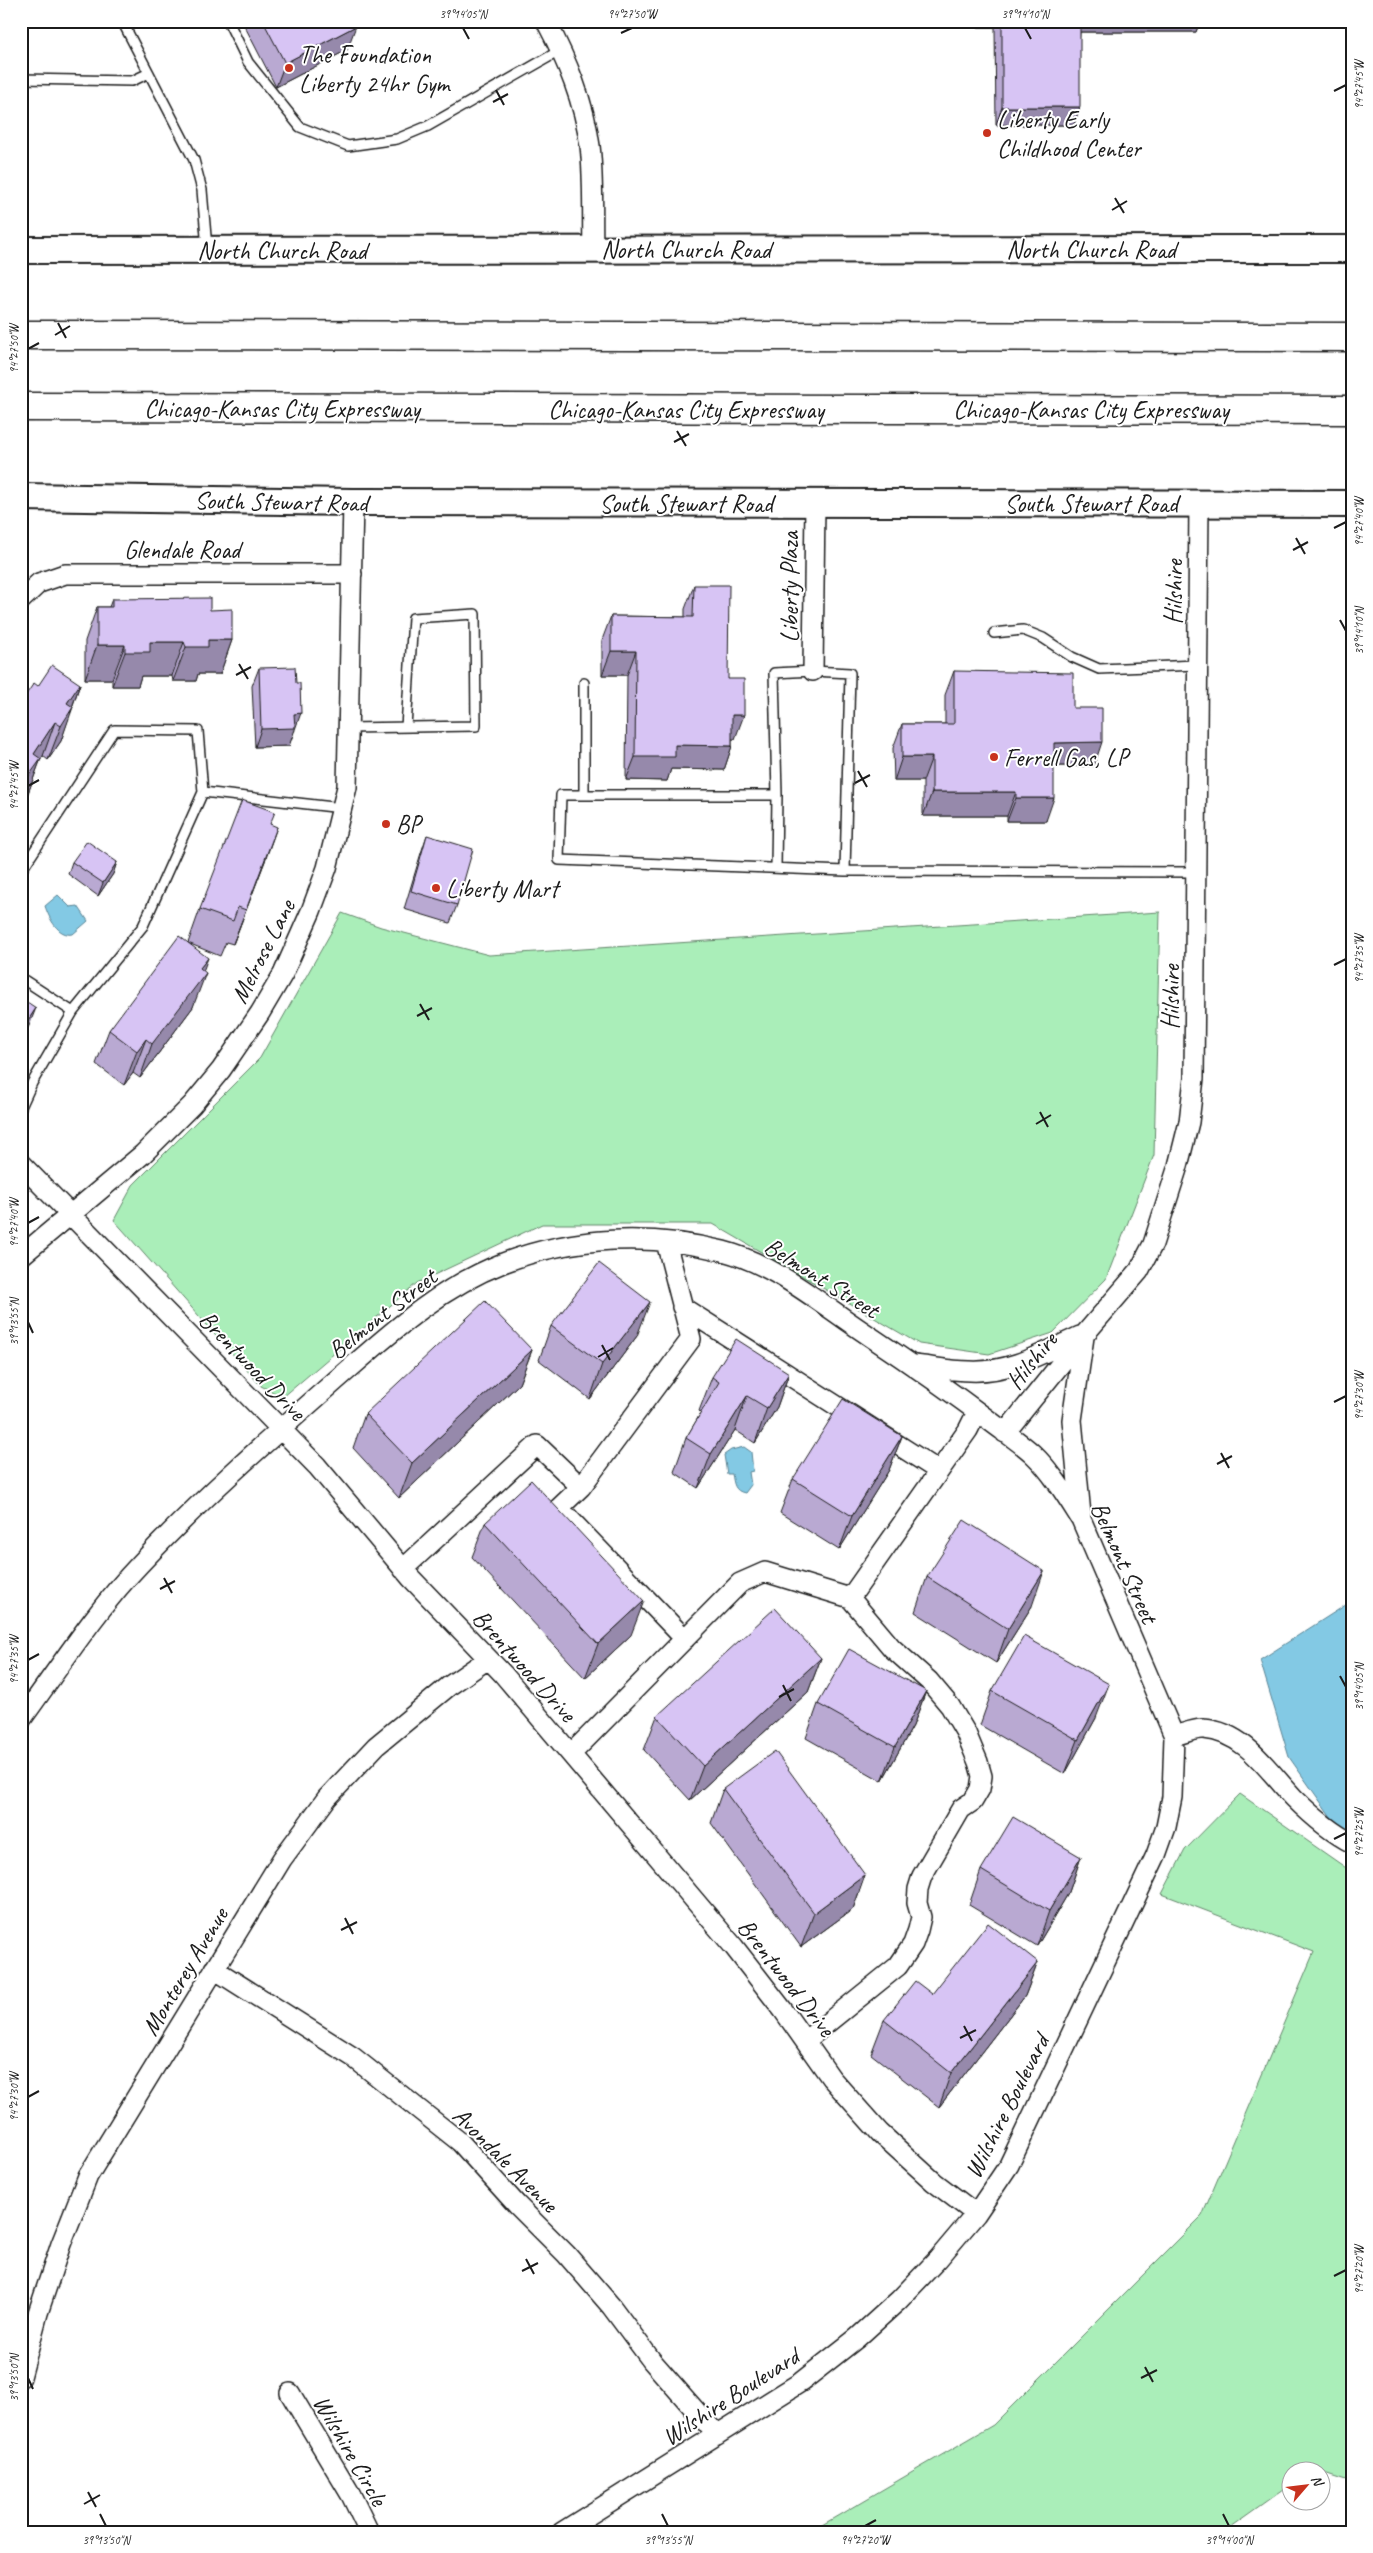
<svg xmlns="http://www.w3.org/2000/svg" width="1373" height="2553" font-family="Caveat,sans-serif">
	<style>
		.green { fill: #aaeeb9; stroke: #63856a }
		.water { fill: #83c9e4; stroke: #5a8494 }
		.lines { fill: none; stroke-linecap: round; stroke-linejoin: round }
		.lane-casing { stroke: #1c1c1c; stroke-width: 12 }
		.street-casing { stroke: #1c1c1c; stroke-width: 22 }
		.secondary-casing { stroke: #1c1c1c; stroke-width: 30 }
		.highway-casing { stroke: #1c1c1c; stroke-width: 31 }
		.lane { stroke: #fff; stroke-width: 9 }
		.street { stroke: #fff; stroke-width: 19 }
		.secondary { stroke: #fff; stroke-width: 26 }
		.highway { stroke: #fff; stroke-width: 28 }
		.wall { fill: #b9a9d2; stroke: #1c1c1c }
		.shaded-wall { fill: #9689ab; stroke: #1c1c1c }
		.building { fill: #d7c4f4; stroke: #1c1c1c }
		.ticks { fill: none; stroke: #1c1c1c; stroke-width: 2 }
		.poi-dot { fill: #c8321e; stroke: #fff; stroke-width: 2 }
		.labels { text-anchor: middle; stroke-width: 4; stroke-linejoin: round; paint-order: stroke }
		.poi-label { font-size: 25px; fill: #1c1c1c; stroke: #fff; text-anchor: start }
		.street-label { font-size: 25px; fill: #1c1c1c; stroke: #fff }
		.neatline { fill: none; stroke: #1c1c1c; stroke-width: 2 }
		.ticks-label { font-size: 12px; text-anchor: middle; fill: #1c1c1c }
	</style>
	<rect width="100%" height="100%" fill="#fff"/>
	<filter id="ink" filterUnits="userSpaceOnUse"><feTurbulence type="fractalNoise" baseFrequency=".02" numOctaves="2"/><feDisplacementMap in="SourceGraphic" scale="10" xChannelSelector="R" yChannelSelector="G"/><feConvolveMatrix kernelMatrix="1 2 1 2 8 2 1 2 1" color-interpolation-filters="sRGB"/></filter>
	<g filter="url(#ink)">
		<!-- green -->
		<path class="green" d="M1160,912L1154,1155L1106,1279L1053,1333L989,1354L919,1344L713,1224H542L417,1283L283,1397L261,1386L114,1220L133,1185L260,1058L342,913L381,927L489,955Z
			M1240,1794L1352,1872V2482L1321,2472L1320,2470H1290V2485L1224,2532H810L993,2425L1202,2216L1314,1952L1162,1894L1185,1850Z"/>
		<!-- water -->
		<path class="water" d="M58,895L70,907L78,906L88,921L73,934C58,937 49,918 45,906Z
			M744,1447L751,1452L753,1471L749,1472L751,1485L745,1493C734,1491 734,1484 732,1474H727L724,1455L731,1450Z
			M1352,1601V1842L1348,1841L1289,1757L1260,1660Z"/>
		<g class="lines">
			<!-- lane casing -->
			<g class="lane-casing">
				<path id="lane" d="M122,21L194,160L202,190L207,248
					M228,21L248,62L300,127L348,146L397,139L428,126L561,50
					M21,79L132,81L149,73
					M994,633L1023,630L1043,638L1072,657L1099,669L1197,665
					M348,728L476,726L475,614L413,618L406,727
					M203,792L342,808
					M584,795V683
					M777,795H561L559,860L845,871
					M776,868L777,795L774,673L813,671L850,673L845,871L1196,872
					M21,871L114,730L198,731L203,792L143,926L73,1012L21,978
					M21,1107L32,1083L73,1012"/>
			</g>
			<!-- street casing -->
			<g class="street-casing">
				<path id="street" d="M546,21C567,61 584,101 590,146C594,180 592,215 593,249
					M21,600L39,583L65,574H352
					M813,671L815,503
					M21,1164L317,1466L411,1578L503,1674L734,1947L783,2010L831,2078L880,2133L934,2182L976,2214
					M21,1256L143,1154L192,1105L221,1070L260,1013L283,974L311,911L327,868L347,787L353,502
					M682,1307L939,1471
					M915,1365C933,1367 951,1371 970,1371C1010,1373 1045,1352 1080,1336
					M1005,1433L1084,1335L1139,1271L1153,1244L1178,1166L1189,1122L1194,1078L1199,503
					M581,1487L691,1339L666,1242
					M1081,1515L1072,1420L1084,1337
					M403,1569L537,1445L581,1487L559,1508L685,1639
					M850,1598L968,1430L977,1412
					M21,1720C59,1668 96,1610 140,1564C200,1500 267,1441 333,1383C386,1337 436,1289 503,1263C573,1236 651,1233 723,1251C777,1265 822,1305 868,1335C910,1363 950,1391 990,1421C1004,1432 1020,1442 1033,1454C1052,1472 1067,1497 1081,1519L1174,1736L1172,1797L1166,1827L1156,1855L1009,2165L976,2214L938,2259L899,2300L857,2338L801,2382L562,2532
					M1174,1736C1183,1734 1195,1728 1204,1729C1245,1732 1269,1772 1294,1798C1311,1815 1330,1832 1352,1843
					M571,1754L740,1583L765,1572L850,1598L892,1648L929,1681L950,1706L966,1733L978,1762L982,1776L980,1789L973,1801L961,1809L922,1876L918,1889L917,1903L921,1917L918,1930L913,1944L898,1966L805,2041
					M214,1969L353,2057L460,2142L517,2205L566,2254L611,2306L652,2361L717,2435
					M21,2377L38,2313L61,2244L88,2176L282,1859L327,1798L376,1746L449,1686L488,1659
					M290,2393L351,2495L369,2532"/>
			</g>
			<!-- secondary casing -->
			<g class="secondary-casing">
				<path id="secondary" d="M21,250L1352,249
					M21,497L353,502L1352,504"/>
			</g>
			<!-- highway casing -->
			<g class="highway-casing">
				<path id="highway" d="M21,335L1352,337
					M21,407L1352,410"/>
			</g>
			<!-- lane -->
			<use href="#lane" class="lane"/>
			<!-- street -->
			<use href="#street" class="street"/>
			<!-- secondary -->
			<use href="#secondary" class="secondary"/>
			<!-- highway -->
			<use href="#highway" class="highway"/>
		</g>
		<!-- wall -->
		<path class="wall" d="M242,21H353L347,50L276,87Z
			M972,21H1200L1196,32H1080L1074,125H996L995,27H972Z
			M694,585L728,679L735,739H732V746L724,770L671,769L667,781L626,780L627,675H602V640L611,616L685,617V609Z
			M112,599L210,610L232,640L220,674H198L196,681H173L172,676H141L138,686H112V679H85V641L97,607H109Z
			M259,668L295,731H294L289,746L255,747L252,686Z
			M954,671L1073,708L1094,766H1054L1046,821H1007V816H923V781H894L893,748L902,724H945V695Z
			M80,684L61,741L48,760L43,756L40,761L28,793L21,803V702L38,686Z
			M271,824L265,861L233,944L226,942L220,956L188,943L203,971L193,1007L140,1078L133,1073L124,1085L96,1064L109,1030L188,943L200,909Z
			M427,835L457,905L450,923L404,909L421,853Z
			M72,862H117L113,874L98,896L68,874Z
			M551,1326L637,1336L590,1399L539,1360Z
			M532,1350L519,1384L399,1498L353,1448L365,1414Z
			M789,1373L777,1407L755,1443L735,1430L698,1488L674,1472L686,1438L701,1413L699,1411L712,1377Z
			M902,1436L889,1470L839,1550L780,1513L793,1479Z
			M485,1523L631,1635L585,1678L472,1557Z
			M927,1577L1032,1606L996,1663L915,1612Z
			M821,1658L808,1692L690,1800L644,1750L657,1716Z
			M926,1691L913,1726L882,1781L806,1738L818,1704Z
			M992,1691L1096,1718L1065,1774L980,1725Z
			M723,1789L865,1875L853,1909L801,1947L711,1823Z
			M1081,1857L1069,1892L1037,1946L969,1905L981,1870Z
			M1038,1962L1025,1996L939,2107L871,2054L884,2020Z"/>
		<!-- shaded-wall -->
		<path class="shaded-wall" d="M974,21H997L995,27H972Z
			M1077,21H1200L1196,32H1073Z
			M356,26L347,50L276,87L285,63Z
			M1002,107H1080L1074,125H996Z
			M208,640H232L220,674H198L196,681H173L186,647Z
			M150,642H184L172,676H141L138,686H112L125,652Z
			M97,645H125L112,679H85Z
			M611,651H636L627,675H602Z
			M80,684L70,713L73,707L61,741L48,760L61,726L67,703Z
			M301,713L289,746L255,747L261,729L294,714Z
			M732,715H744L735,739H724Z
			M55,722L43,756L40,761L28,793L21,803V796L28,777L34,754Z
			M1102,742L1094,766H1046L1054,743Z
			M675,745L732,746L724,770L671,769L667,781L626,780L635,757Z
			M902,757H932L923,781H894Z
			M932,792H1016L1007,816H923Z
			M1016,798H1054L1046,821H1007Z
			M277,827L265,861L233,944L246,910Z
			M117,862L113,874L98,896L103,883Z
			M208,958L199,982L206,973L193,1007L140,1078L152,1044L200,968Z
			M36,1008L29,1026L21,1039V1031Z
			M146,1039L133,1073L124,1085L137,1051Z
			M650,1302L637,1336L590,1399L602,1364Z
			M532,1350L519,1384L399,1498L412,1463Z
			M789,1373L777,1407L755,1443L767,1408Z
			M747,1396L735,1430L698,1488L711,1454Z
			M902,1436L889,1470L839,1550L852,1516Z
			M1044,1571L1032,1606L996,1663L1008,1629Z
			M644,1601L631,1635L585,1678L598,1644Z
			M821,1658L808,1692L690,1800L703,1766Z
			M1109,1684L1096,1718L1065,1774L1078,1740Z
			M926,1691L913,1726L882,1781L895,1747Z
			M1081,1857L1069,1892L1037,1946L1049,1911Z
			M865,1875L853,1909L801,1947L814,1913Z
			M1038,1962L1025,1996L939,2107L951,2073Z"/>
		<!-- building -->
		<path class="building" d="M263,21H353L356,26L285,63Z
			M1002,21H1080V107H1002Z
			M694,585H729L728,679H744V715H732V746L675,745V757H635L636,651H611V616L693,617Z
			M210,598V610L232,609V640H208V647H186L184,642H150V652H125V645H97V607H112V599Z
			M52,665L80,684L67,703L73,707L61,726L55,722L34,754L41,759L28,777L23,774L21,777V702L34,683L38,686Z
			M295,667L296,683H300L301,713L294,714L295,728L261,729L259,668Z
			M954,671L1073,673V708H1102V742L1054,743V798H1016V792H932V757H902V724H954Z
			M242,800L275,812L270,824L277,827L246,910L238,907L233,921L200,909Z
			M427,835L473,849L457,905L411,891Z
			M87,841L117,862L103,883L72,862Z
			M179,936L208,958L200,968L206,973L152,1044L146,1039L137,1051L109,1030Z
			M21,998L36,1008L21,1031Z
			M599,1263L650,1302L602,1364L551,1326Z
			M485,1301L532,1350L412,1463L365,1414Z
			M736,1339L789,1373L767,1408L747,1396L711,1454L686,1438L719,1382L712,1377Z
			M843,1399L902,1436L852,1516L793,1479Z
			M531,1480L644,1601L598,1644L485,1523Z
			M964,1520L1044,1571L1008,1629L927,1577Z
			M775,1608L821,1658L703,1766L657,1716Z
			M1024,1636L1109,1684L1078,1740L992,1691Z
			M849,1649L926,1691L895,1747L818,1704Z
			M775,1751L865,1875L814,1913L723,1789Z
			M1013,1817L1081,1857L1049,1911L981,1870Z
			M988,1923L1038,1962L951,2073L884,2020L915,1981L932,1994Z"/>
	</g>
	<!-- ticks -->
	<path class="ticks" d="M463,28L469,39M1025,28L1031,39M621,33L632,28M496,90L504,105M1334,91L1346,85M493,102L508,94M1115,198L1124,213M1112,210L1127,201M58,323L66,338M55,335L70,326M28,349L39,343M677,431L686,446M674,442L689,434M1334,528L1346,522M1296,538L1305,554M1293,550L1308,542M1340,620L1346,631M239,664L248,679M236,675L251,667M858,771L867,787M855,783L870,775M28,786L39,780M1334,965L1346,959M420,1004L429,1020M417,1016L432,1008M1040,1112L1048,1127M1036,1124L1051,1115M28,1223L39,1217M28,1322L33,1333M602,1345L610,1360M598,1357L613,1348M1334,1402L1346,1396M1221,1453L1229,1468M1217,1464L1232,1456M164,1578L172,1593M160,1589L175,1581M28,1660L39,1654M1340,1676L1346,1687M783,1685L791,1701M779,1697L794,1689M1334,1839L1346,1833M345,1918L353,1934M341,1930L357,1922M964,2026L972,2041M960,2038L976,2030M28,2097L39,2091M526,2259L534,2274M522,2271L538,2263M1334,2276L1346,2270M1145,2367L1153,2382M28,2378L33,2389M1141,2378L1157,2370M88,2492L96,2507M84,2504L100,2495M100,2514L106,2526M662,2514L668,2526M1223,2514L1229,2526M865,2526L876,2520"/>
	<!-- markers -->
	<g class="poi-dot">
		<circle cx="289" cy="68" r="5"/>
		<circle cx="987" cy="133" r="5"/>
		<circle cx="994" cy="757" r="5"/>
		<circle cx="386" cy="824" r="5"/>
		<circle cx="436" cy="888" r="5"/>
	</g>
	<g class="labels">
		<!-- poi labels -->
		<g class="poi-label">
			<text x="299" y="63">The Foundation<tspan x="299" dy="29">Liberty 24hr Gym</tspan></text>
			<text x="997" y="128">Liberty Early<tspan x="997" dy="29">Childhood Center</tspan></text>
			<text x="1004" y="766">Ferrell Gas, LP</text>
			<text x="396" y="833">BP</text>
			<text x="446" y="897">Liberty Mart</text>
		</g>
		<!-- street labels -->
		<g class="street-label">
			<text x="686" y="258">North Church Road</text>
			<text x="1091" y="258">North Church Road</text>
			<text x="282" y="259">North Church Road</text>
			<text x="282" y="417">Chicago-Kansas City Expressway</text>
			<text x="686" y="418">Chicago-Kansas City Expressway</text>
			<text x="1091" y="418">Chicago-Kansas City Expressway</text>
			<text transform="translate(281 501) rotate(1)" y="9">South Stewart Road</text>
			<text x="686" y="512">South Stewart Road</text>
			<text x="1091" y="512">South Stewart Road</text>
			<text x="182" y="558">Glendale Road</text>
			<text transform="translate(789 587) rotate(-90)" y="9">Liberty Plaza</text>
			<text transform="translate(1173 592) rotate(-90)" y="9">Hilshire</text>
			<text transform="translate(262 951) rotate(-63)" y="9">Melrose Lane</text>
			<text transform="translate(1170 997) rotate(-90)" y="9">Hilshire</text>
			<text transform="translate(822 1277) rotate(32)" y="9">Belmont Street</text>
			<text transform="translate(382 1313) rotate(-38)" y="9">Belmont Street</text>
			<text transform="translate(1031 1360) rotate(-51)" y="9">Hilshire</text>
			<text transform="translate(253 1365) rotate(46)" y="9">Brentwood Drive</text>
			<text transform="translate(1125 1562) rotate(66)" y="9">Belmont Street</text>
			<text transform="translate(525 1665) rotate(48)" y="9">Brentwood Drive</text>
			<text transform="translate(184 1971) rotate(-59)" y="9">Monterey Avenue</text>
			<text transform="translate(787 1977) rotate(52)" y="9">Brentwood Drive</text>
			<text transform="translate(1006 2106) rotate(-63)" y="9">Wilshire Boulevard</text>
			<text transform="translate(506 2159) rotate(45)" y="9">Avondale Avenue</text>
			<text transform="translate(730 2396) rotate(-33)" y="9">Wilshire Boulevard</text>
			<text transform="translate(351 2450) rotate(60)" y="9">Wilshire Circle</text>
		</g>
	</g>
	<!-- margin -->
	<rect width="1373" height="2553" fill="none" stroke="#fff" stroke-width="55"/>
	<!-- north arrow -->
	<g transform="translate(1306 2486) rotate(62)"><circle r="24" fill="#ffffff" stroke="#a4a4a4"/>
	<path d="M0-4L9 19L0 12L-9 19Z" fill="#c8321e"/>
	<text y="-8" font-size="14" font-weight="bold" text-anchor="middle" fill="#1c1c1c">N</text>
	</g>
	<rect x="28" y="28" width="1318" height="2498" class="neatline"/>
	<g class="ticks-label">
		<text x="463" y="18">39°14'05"N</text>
		<text x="632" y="18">94°27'50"W</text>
		<text x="1025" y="18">39°14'10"N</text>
		<text transform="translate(1359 85) rotate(-90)" y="4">94°27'45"W</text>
		<text transform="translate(14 349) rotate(-90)" y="4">94°27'50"W</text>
		<text transform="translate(1359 522) rotate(-90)" y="4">94°27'40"W</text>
		<text transform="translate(1359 631) rotate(-90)" y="4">39°14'10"N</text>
		<text transform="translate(14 786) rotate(-90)" y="4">94°27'45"W</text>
		<text transform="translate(1359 959) rotate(-90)" y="4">94°27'35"W</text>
		<text transform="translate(14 1223) rotate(-90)" y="4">94°27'40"W</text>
		<text transform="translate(14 1322) rotate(-90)" y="4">39°13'55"N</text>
		<text transform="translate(1359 1396) rotate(-90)" y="4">94°27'30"W</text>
		<text transform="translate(14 1660) rotate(-90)" y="4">94°27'35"W</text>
		<text transform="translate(1359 1687) rotate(-90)" y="4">39°14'05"N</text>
		<text transform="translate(1359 1833) rotate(-90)" y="4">94°27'25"W</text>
		<text transform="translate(14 2097) rotate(-90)" y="4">94°27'30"W</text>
		<text transform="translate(1359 2270) rotate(-90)" y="4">94°27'20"W</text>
		<text transform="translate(14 2378) rotate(-90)" y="4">39°13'50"N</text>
		<text x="106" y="2544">39°13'50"N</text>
		<text x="668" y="2544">39°13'55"N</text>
		<text x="865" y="2544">94°27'20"W</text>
		<text x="1229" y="2544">39°14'00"N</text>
	</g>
</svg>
